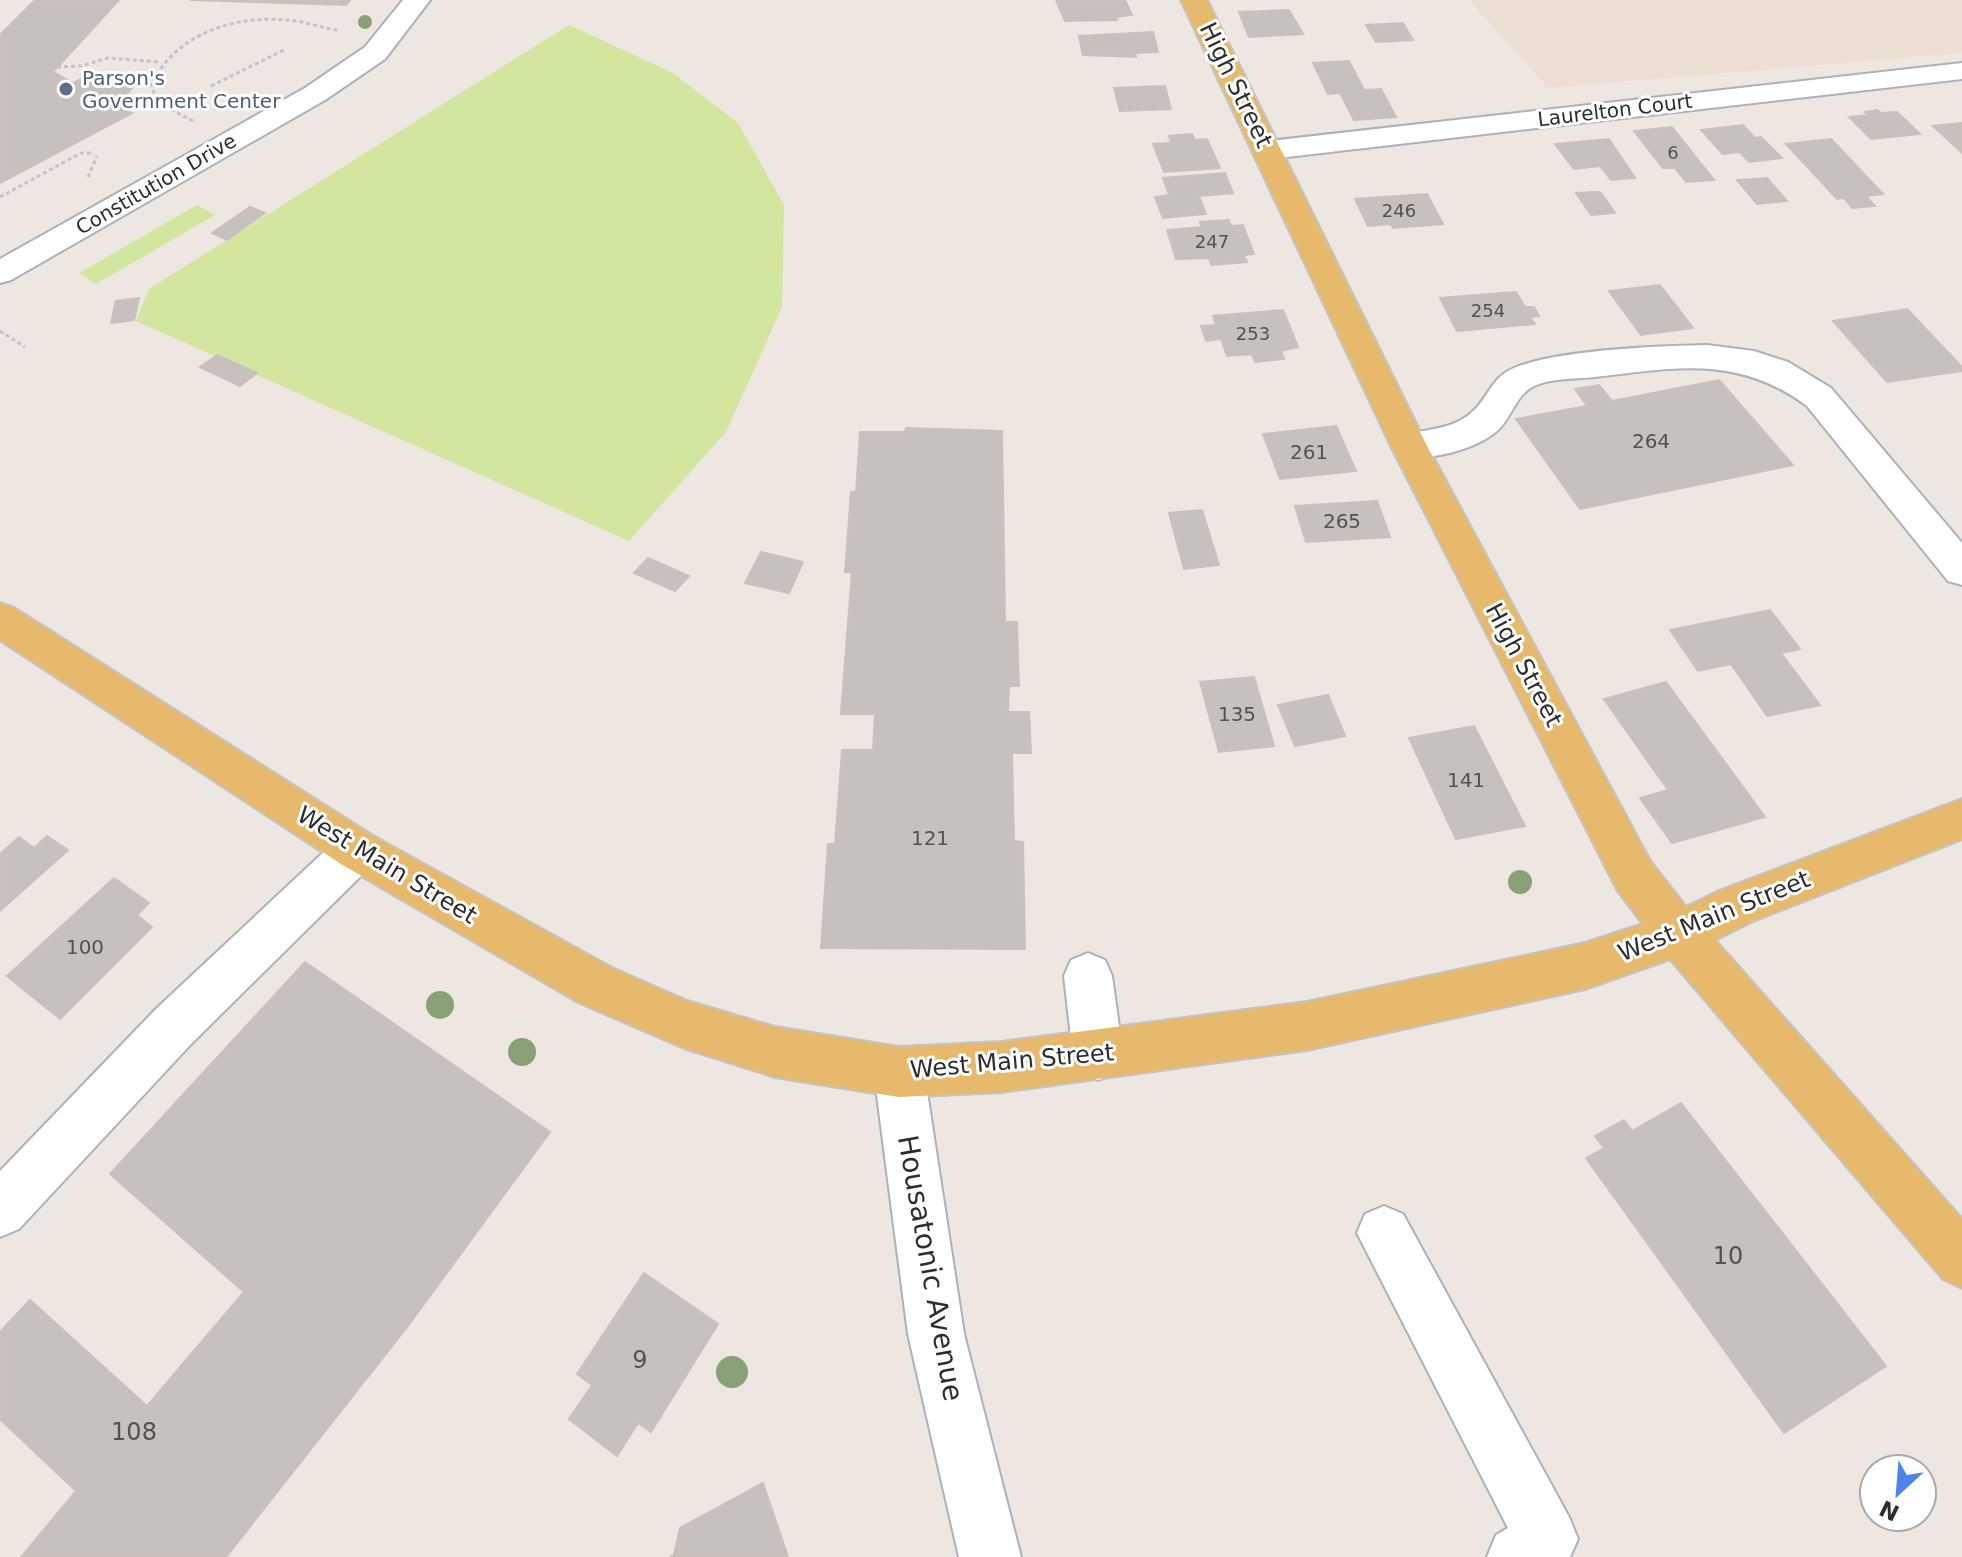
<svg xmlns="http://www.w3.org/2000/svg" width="1962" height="1557" font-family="'DejaVu Sans',sans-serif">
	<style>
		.education { fill: #ede0d2 }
		.pitch { fill: #d2e69f }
		.building { fill: #c6c1bc; stroke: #c9c2ba; stroke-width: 2 }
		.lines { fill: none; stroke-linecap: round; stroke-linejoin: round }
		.minor-casing { stroke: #adb1b8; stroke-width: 4 }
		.major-casing { stroke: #c4c4c4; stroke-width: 4 }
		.path { stroke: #c4c4c4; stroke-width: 3; stroke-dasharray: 4 3; stroke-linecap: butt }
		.minor { fill: #fff; fill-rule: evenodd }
		.major { fill: #e7b96c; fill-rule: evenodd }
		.tree { fill: #8aa077 }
		.service-dot { fill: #5c6f8a; stroke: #fff; stroke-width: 3 }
		.labels { text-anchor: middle; stroke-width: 6; stroke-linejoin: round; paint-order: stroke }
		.far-number-label { font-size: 18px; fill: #535251 }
		.far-service-label { font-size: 20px; fill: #4e5e75; stroke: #fff; text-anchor: start }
		.far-street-label { font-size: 20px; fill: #2d2d2d; stroke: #fff }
		.number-label { font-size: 20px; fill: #535251 }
		.street-label { font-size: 24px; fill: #2d2d2d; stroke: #fff }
		.near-number-label { font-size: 24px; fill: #535251 }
		.near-street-label { font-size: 28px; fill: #2d2d2d; stroke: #fff }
	</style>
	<rect width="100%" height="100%" fill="#ede6e1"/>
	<!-- education -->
	<path class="education" d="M1469,0H1962V53L1548,88Z"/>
	<!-- pitch -->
	<path class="pitch" d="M569,25L673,73L738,123L784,205L782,307L726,432L629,541L136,321L149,289Z
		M197,205L215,215L96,284L79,273Z"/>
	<!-- building -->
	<path class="building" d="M35,0H119L53,72L73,83L90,75L123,73L135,84L127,94L112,104L132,113L0,183V35Z
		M190,0H350L346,5Z
		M1056,0H1125L1132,15L1116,17L1117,20L1065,21Z
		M1289,10L1303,34L1249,37L1239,12Z
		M1403,23L1413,40L1376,42L1366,25Z
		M1153,32L1158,52L1135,53L1136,57L1083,55L1079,36Z
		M1349,61L1364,90L1381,89L1396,117L1354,120L1340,93L1328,94L1313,63Z
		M1165,86L1171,109L1120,111L1114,88Z
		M1877,110L1881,113L1897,112L1920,134L1871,139L1849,117L1869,115L1865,112Z
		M1962,123V153L1933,126Z
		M1743,125L1755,138L1761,137L1782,158L1749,162L1740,152L1723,154L1701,130Z
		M1672,127L1714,180L1686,182L1675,168H1663L1634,131Z
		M1192,134L1195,140L1207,139L1220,168L1164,172L1153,144L1171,143L1169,136Z
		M1609,139L1635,178L1611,180L1600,166L1574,169L1555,144Z
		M1831,139L1883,194L1866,196L1875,206L1852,208L1844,198L1837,199L1786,144Z
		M1225,173L1233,193L1199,196L1206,214L1163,218L1155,197L1169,195L1163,178Z
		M1767,178L1787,201L1757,204L1737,180Z
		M1597,192L1601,193L1615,213L1591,215L1576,193Z
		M1427,194L1443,224L1393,228L1391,224L1368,226L1355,199Z
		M250,207L265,213L227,240L212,233Z
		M1229,220L1231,226L1243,225L1254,254L1244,255L1247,262L1211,265L1209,258L1176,259L1167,230L1202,227L1200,222Z
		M1660,285L1693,328L1641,335L1609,291Z
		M1516,292L1525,307H1534L1539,316L1530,317L1535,324L1457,331L1440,298Z
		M139,298L134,320L111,323L116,301Z
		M1907,309L1962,367V371L1887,382L1833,321Z
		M1283,310L1298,347L1281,351L1284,359L1255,362L1252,354L1227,356L1221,339L1206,341L1201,326L1216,325L1213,316Z
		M217,355L257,373L240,386L200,367Z
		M1719,380L1793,465L1580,509L1516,419L1587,406L1575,389L1599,385L1612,401Z
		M1336,426L1356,471L1280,479L1263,434Z
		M906,428L1002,431L1005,622H1017L1019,686H1009L1008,712H1029L1031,753H1012L1014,841L1023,842L1025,949L821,948L828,844H835L842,750H873L875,714H841L852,572H845L851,492H856L860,432H905Z
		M1377,501L1390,537L1306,542L1295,506Z
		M1202,510L1219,565L1184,569L1169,513Z
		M761,552L803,562L789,593L745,583Z
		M648,558L689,576L675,591L634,573Z
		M1770,610L1800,649L1781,653L1820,705L1767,716L1731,664L1698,671L1670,630Z
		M1254,677L1274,746L1219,752L1200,682Z
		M1666,682L1765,817L1672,843L1640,798L1668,790L1604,699Z
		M1328,695L1345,736L1295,746L1278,705Z
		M1474,726L1525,826L1456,839L1409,738Z
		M47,836L68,850L0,911V854L19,837L34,848Z
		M114,878L149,903L137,915L152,927L60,1019L7,976Z
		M305,962L550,1132L408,1326L226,1557H21L76,1491L0,1419V1332L30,1300L147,1406L244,1292L110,1174Z
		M1681,1103L1886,1366L1784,1433L1586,1158L1604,1148L1595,1136L1624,1120L1632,1131Z
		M644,1273L718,1324L651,1432L638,1423L617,1456L569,1419L592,1385L577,1374Z
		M763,1483L788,1557H670L674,1555L680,1528Z"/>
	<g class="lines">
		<!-- minor casing -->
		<g class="minor-casing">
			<path id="minor" d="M403,0H430L385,59L325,100L11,280L0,283V259L305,88L365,47Z
				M1962,63V79L1269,159L1259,156L1254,150L1259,144L1269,141Z
				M1707,345L1754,351L1788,362L1831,388L1962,543V585L1948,581L1807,406C1737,354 1675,368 1595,377C1576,379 1551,378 1534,386C1516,395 1513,414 1500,428C1479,450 1424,463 1396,455L1391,446L1396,437C1421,429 1451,431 1471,413C1488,399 1491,378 1512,369C1553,350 1659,346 1707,345Z
				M357,829L373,836L380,850L373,864L192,1043L19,1229L0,1237V1171L156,1009L341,836Z
				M1088,953L1105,960L1112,976L1123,1055L1116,1073L1098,1080L1080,1073L1073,1055L1064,976L1071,960Z
				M899,1047L917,1054L924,1072L964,1334L1021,1557H959L908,1334L874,1072L881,1054Z
				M1384,1206L1403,1214L1569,1517L1578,1539L1570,1557H1487L1496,1535L1508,1528L1357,1233L1365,1214Z"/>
		</g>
		<!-- major casing -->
		<g class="major-casing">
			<path id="major" d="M1181,0H1207L1427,446L1650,861L1686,907L1719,891L1962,799V839L1753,921L1715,940L1962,1219V1288L1943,1279L1670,959L1585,989L1307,1050L1001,1092L899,1097L775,1077L684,1048L578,1002L341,864L0,640V603L14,608L373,836L612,968L687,1001L775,1027L899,1047L1001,1042L1307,1002L1585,943L1643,924L1618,891L1391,446Z"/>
		</g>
		<!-- path -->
		<path class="path" d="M57,67L81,66L108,58L160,62
			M211,86L286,49
			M193,121L159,103L151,86C175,32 239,13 296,21C311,23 324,29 339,30
			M88,177L97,156
			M0,197L81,153H91
			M0,331L25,347"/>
		<!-- minor -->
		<use href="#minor" class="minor"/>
		<!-- major -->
		<use href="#major" class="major"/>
	</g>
	<!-- trees -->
	<g class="tree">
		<circle cx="365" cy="22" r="7"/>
		<circle cx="1520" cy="882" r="12"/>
		<circle cx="440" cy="1005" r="14"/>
		<circle cx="522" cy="1052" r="14"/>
		<circle cx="732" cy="1372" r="16"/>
	</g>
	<!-- markers -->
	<circle class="service-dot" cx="66" cy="89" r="8"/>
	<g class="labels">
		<!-- far-number labels -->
		<g class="far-number-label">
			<text x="1673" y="159">6</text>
			<text x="1399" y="217">246</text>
			<text x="1212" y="248">247</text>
			<text x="1488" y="317">254</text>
			<text x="1253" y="340">253</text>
		</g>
		<!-- far-service labels -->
		<g class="far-service-label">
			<text x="82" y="85">Parson's<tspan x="82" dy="23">Government Center</tspan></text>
		</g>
		<!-- far-street labels -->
		<g class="far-street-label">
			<text transform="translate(1615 110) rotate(-7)" y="7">Laurelton Court</text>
			<text transform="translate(156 184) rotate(-30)" y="7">Constitution Drive</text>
		</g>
		<!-- number labels -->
		<g class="number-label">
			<text x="1651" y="448">264</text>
			<text x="1309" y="459">261</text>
			<text x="1342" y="528">265</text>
			<text x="1237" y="721">135</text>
			<text x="1466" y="787">141</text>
			<text x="930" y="845">121</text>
			<text x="85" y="954">100</text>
		</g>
		<!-- street labels -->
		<g class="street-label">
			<text transform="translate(1236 85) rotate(64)" y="8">High Street</text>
			<text transform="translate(1524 665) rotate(62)" y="8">High Street</text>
			<text transform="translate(387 865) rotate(31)" y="8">West Main Street</text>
			<text transform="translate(1714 916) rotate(-22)" y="8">West Main Street</text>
			<text transform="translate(1012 1061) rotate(-5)" y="8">West Main Street</text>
		</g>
		<!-- near-number labels -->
		<g class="near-number-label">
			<text x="1728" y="1264">10</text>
			<text x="640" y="1368">9</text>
			<text x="134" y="1440">108</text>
		</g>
		<!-- near-street labels -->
		<g class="near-street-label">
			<text transform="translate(931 1268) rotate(80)" y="10">Housatonic Avenue</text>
		</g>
	</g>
	<!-- north arrow -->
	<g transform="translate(1898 1493) rotate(206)"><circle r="38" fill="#ffffff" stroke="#ababab" stroke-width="2"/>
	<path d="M0-6L14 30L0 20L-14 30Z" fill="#4e83ed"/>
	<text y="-12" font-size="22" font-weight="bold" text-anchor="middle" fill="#2d2d2d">N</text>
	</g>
</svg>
